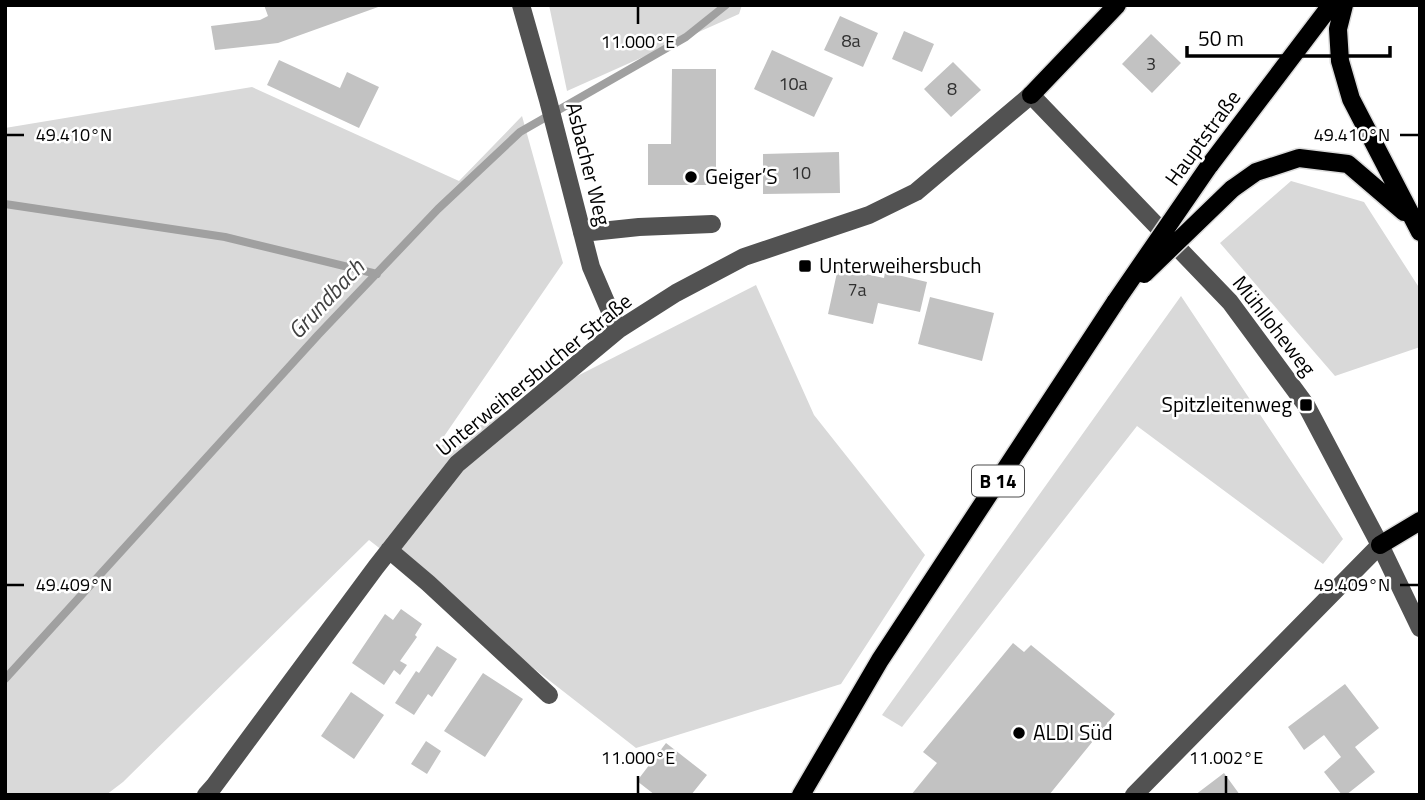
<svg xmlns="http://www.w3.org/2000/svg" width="1425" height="800" font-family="'Titillium Web',sans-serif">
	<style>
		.green { fill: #d9d9d9 }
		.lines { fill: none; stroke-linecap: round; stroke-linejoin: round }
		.stream { stroke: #a0a0a0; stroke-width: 8 }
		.building { fill: #c2c2c2 }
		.major-casing { stroke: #dbdbdb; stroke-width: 21 }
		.minor { stroke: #525252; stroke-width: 18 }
		.major { stroke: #000; stroke-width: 18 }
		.major-bridge-casing { stroke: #dbdbdb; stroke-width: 21; stroke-linecap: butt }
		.major-bridge { stroke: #000; stroke-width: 18 }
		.ticks { fill: none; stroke: #000; stroke-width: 2.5 }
		.poi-dot { fill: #000; stroke: #fff; stroke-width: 2.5 }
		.labels { text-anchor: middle; stroke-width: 5; stroke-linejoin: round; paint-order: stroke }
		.number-label { font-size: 18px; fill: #303030 }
		.shield { fill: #fff; stroke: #4c4c4c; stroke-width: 2 }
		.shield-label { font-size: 19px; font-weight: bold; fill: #000 }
		.street-label { font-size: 21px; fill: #000; stroke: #fff }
		.poi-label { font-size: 21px; fill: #000; stroke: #fff; text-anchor: start }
		.water-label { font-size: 23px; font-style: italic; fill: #414141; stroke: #fff }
		.ticks-label { font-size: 18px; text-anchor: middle; fill: #000; stroke: #fff; stroke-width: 5; stroke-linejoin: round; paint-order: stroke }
	</style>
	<rect width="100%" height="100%" fill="#fff"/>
	<!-- green -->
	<path class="green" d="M549,5H742L739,14L567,91Z
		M252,87L459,181L522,116L563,263L436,448L756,285L814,415L925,555L841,684L636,748L369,540L123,782L106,795H5V128Z
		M1291,181L1364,202L1420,289V347L1335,376L1220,243Z
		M1181,296L1343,539L1323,564L1137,426L902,727L882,715Z"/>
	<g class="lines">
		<!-- stream -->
		<path class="stream" d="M5,204L225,237L377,274
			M5,679L318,335L438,209L520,132L686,37L726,5"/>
	</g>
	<!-- building -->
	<path class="building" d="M264,5H381V6L278,43L215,50L211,26L260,20L268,16Z
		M840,16L878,33L863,67L824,50Z
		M904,31L934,44L922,72L892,59Z
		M1151,34L1181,63L1152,93L1122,64Z
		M772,50L833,78L814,117L754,89Z
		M279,60L340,88L347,72L379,87L359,128L267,85Z
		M953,62L981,90L951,117L924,89Z
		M672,69H716V185H648V144H671Z
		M839,152L840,193L763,194V154Z
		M838,268L884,278L885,272L927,282L920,312L878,303L873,324L828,314Z
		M930,297L994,313L982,361L918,344Z
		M401,609L422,624L415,635L417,637L400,661L407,665L400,675L394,670L384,685L352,663L385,614L393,620Z
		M1013,643L1024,652L1031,645L1115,714L1049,795H911L937,763L923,752Z
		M437,646L457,659L432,697L428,694L414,715L395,703L416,671L419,673Z
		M483,673L523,699L485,757L444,731Z
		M1345,684L1379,728L1355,747L1375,772L1346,795H1342L1324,772L1341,757L1324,735L1304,750L1288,727Z
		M351,692L384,715L354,759L321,736Z
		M426,741L441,751L427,774L411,764Z
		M666,743L707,775L691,795H655L637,781Z
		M1224,773L1240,795H1195Z"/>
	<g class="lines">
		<!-- major casing -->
		<g class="major-casing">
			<path id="major" d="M1344,5L1338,29L1340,61L1351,99L1420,232
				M1031,95L1117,5
				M1209,166L1331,5
				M1232,189L1256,172L1299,158L1348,164L1404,212
				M1380,545L1420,521
				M801,795L880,660L1116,301"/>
		</g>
		<!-- minor -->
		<path class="minor" d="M521,5L548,100L591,267L618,330
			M582,233L639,227L712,224
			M389,550L428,583L549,695
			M206,795L214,786L376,567L457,464L618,330L676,293L744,257L869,215L916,192L1031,95L1230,302L1306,405L1380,545L1420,628
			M1134,795L1380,545"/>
		<!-- major -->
		<use href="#major" class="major"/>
		<!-- major-bridge casing -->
		<g class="major-bridge-casing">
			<path id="major-bridge" d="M1144,274L1232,189
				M1116,301L1209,166"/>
		</g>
		<!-- major-bridge -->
		<use href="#major-bridge" class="major-bridge"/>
	</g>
	<!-- ticks -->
	<path class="ticks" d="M638,7V24M7,135H24M1400,135H1418M7,585H24M1400,585H1418M638,776V793M1226,776V793"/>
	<!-- markers -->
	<g class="poi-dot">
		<circle cx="691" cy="177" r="7"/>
		<rect x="798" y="259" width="14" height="14" rx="3.5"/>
		<rect x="1299" y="398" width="14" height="14" rx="3.5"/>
		<circle cx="1019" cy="733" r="7"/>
	</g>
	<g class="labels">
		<!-- number labels -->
		<g class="number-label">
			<text x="851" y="47">8a</text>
			<text x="1151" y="70">3</text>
			<text x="793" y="90">10a</text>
			<text x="952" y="95">8</text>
			<text x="801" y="179">10</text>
			<text x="857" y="296">7a</text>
		</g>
		<!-- shield labels -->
		<rect class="shield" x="972" y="465.5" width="52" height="31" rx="5"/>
		<g class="shield-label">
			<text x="998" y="488">B 14</text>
		</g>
		<!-- street labels -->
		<g class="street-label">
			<text transform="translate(1203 138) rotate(-54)" y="7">Hauptstraße</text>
			<text transform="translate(588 164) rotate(76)" y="7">Asbacher Weg</text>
			<text transform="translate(1274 326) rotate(52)" y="7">Mühlloheweg</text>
			<text transform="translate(534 375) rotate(-39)" y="7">Unterweihersbucher Straße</text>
		</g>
		<!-- poi labels -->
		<g class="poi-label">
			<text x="705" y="184">Geiger’S</text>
			<text x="819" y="273">Unterweihersbuch</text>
			<text x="1292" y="412" text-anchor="end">Spitzleitenweg</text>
			<text x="1033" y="740">ALDI Süd</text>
		</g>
		<!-- water labels -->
		<g class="water-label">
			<text transform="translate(326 299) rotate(-47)" y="8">Grundbach</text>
		</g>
	</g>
	<g class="ticks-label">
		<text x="638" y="48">11.000°E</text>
		<text x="74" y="141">49.410°N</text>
		<text x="1352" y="141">49.410°N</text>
		<text x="74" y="591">49.409°N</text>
		<text x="1352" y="591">49.409°N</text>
		<text x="638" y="764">11.000°E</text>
		<text x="1226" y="764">11.002°E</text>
	</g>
	<!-- border -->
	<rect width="1425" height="800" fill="none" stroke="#000000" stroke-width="14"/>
	<!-- scale -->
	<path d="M1187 46v10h203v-10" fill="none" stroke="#000000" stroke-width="3.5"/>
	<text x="1198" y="46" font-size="21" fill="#000000" stroke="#ffffff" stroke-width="5" paint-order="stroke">50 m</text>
</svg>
